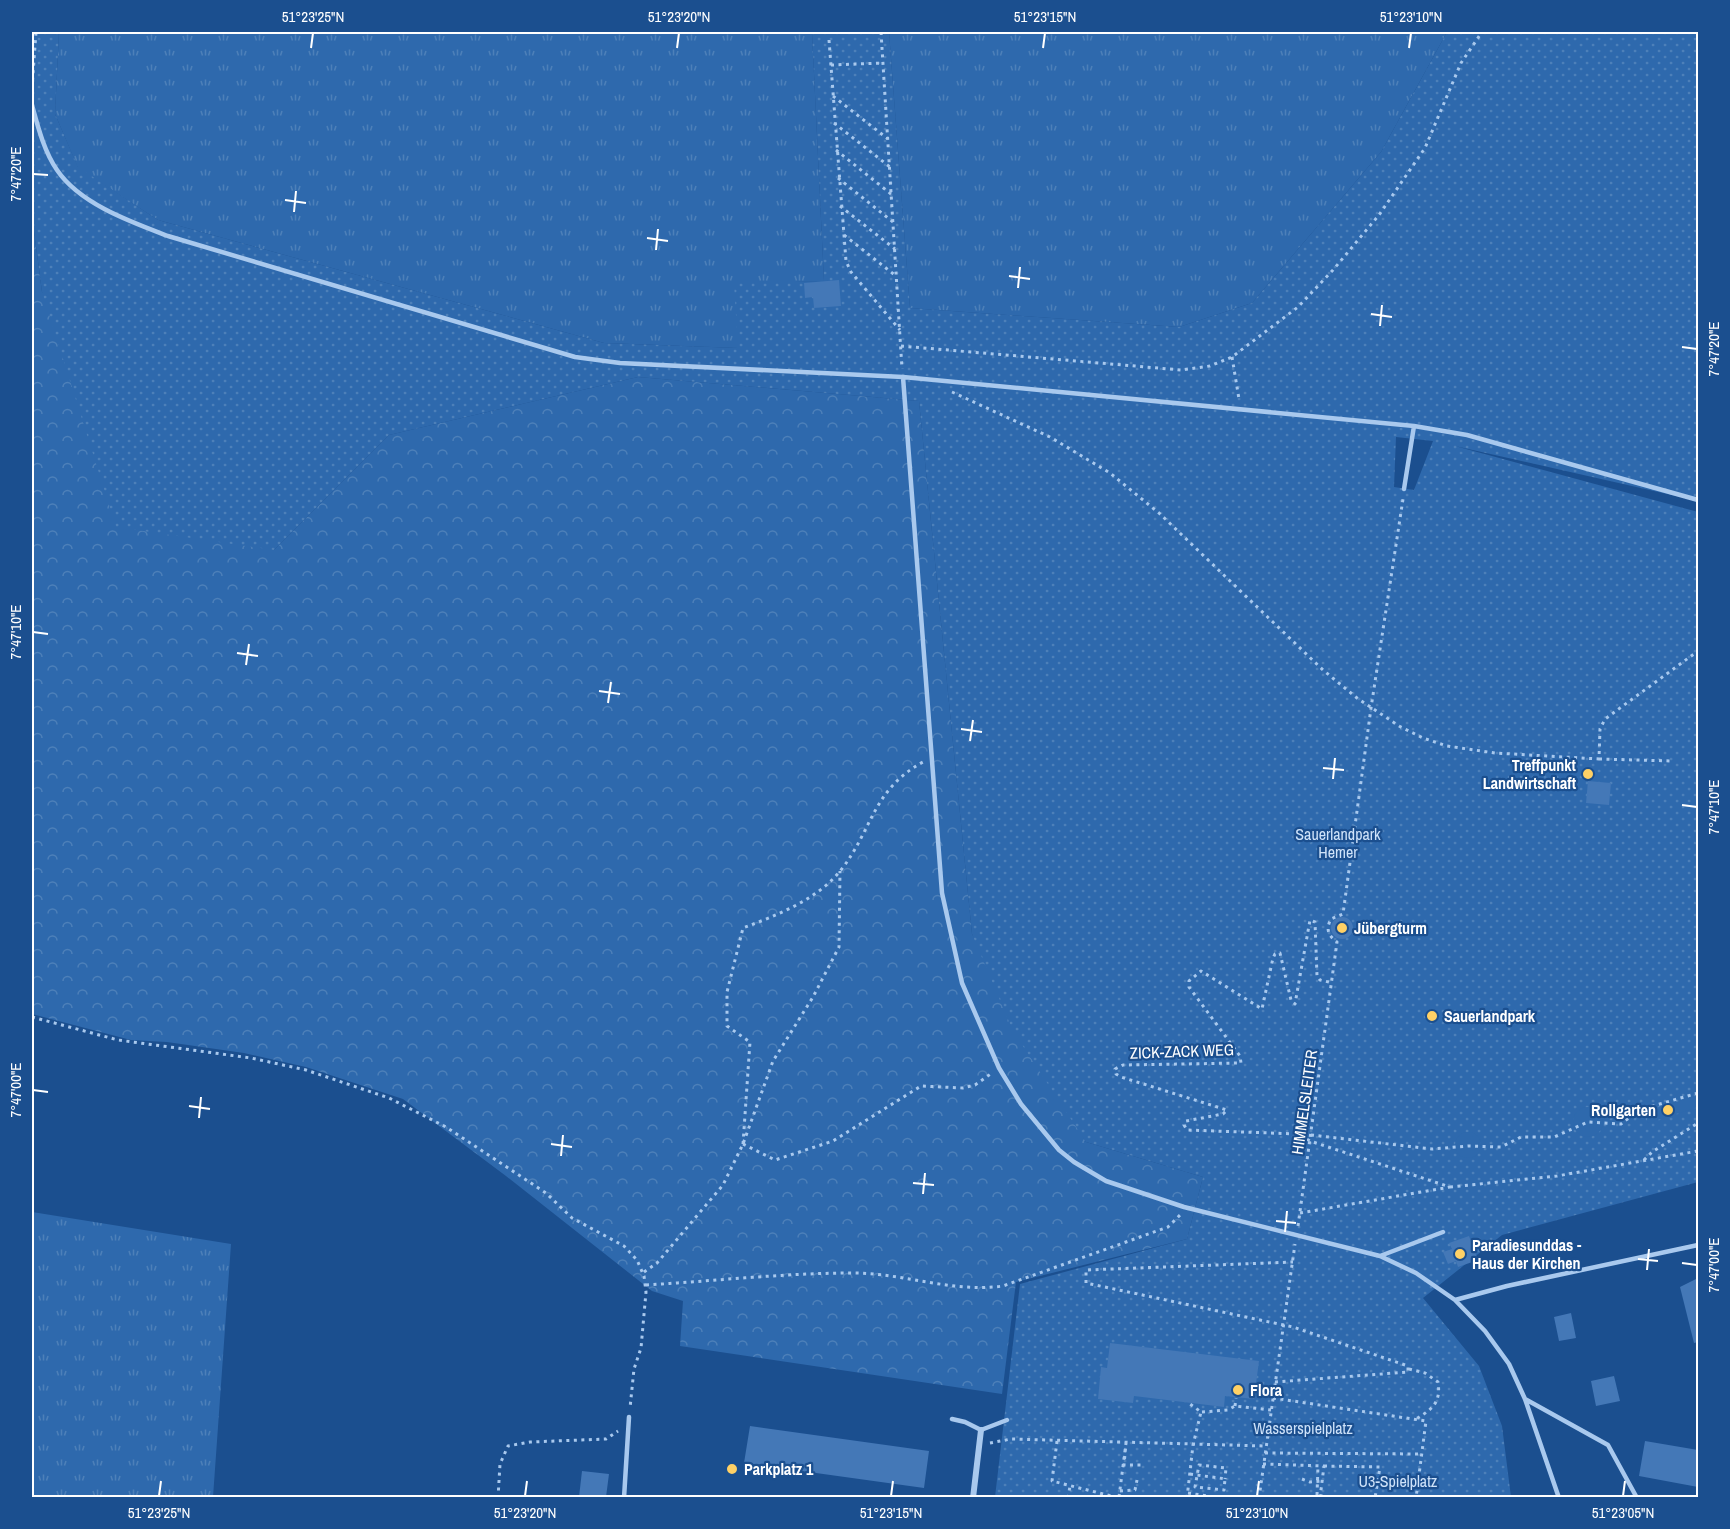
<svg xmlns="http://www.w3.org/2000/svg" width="1730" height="1529" font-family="'Archivo Narrow',sans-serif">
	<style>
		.grass { fill: url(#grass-tufts) }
		.forest { fill: url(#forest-crowns) }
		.park { fill: url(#park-dots); fill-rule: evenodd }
		.pitch { fill: #2e69ad }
		.building { fill: #4478b7 }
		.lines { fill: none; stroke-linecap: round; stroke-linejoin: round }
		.path { stroke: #a9c9ee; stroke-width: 3; stroke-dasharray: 3 4.5; stroke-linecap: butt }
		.lane { stroke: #a9c9ee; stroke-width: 4.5 }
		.street { stroke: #a9c9ee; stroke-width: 6 }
		.ticks { fill: none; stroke: #fff; stroke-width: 2 }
		.poi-dot { fill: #ffd166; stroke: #1b4f8f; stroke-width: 2 }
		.labels { text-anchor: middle; stroke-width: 4.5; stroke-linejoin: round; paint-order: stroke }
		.poi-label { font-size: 16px; font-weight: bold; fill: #fff; stroke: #1b4f8f; text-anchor: start }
		.park-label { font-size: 16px; fill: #cfe3fa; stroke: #1b4f8f }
		.street-label { font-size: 16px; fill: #fff; stroke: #1b4f8f }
		.neatline { fill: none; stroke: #fff; stroke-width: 2 }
		.ticks-label { font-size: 15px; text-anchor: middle; fill: #fff }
	</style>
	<defs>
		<pattern id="grass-tufts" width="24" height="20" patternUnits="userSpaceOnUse" patternTransform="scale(1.5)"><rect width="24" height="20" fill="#2e69ad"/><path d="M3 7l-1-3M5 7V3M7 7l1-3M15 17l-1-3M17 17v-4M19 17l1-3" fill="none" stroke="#4d80b9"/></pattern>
		<pattern id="forest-crowns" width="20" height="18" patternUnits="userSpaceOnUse" patternTransform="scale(1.5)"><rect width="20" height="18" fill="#2e69ad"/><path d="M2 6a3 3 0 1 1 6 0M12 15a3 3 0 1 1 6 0" fill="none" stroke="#4d80b9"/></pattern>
		<pattern id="park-dots" width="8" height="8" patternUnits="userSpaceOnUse" patternTransform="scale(1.5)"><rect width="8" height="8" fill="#2e69ad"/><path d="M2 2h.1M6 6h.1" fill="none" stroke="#4d80b9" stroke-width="1.8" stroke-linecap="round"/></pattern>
	</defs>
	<rect width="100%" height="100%" fill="#1b4f8f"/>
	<!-- grass -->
	<path class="grass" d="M59,32H812L824,281L795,282L738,348L604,343L158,220L78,168L55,114Z
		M889,32H1447L1381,152L1252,303L1179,327L910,308Z
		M32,1212L231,1244L213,1497H32Z"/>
	<!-- forest -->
	<path class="forest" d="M32,216L42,292L274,550L389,435L638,377L919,401L972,934L1086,1142L1203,1177L1187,1239L1016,1282L1002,1394L680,1346L683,1301L652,1291L506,1176L403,1099L306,1067L244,1053L167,1042L131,1040L32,1014Z"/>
	<!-- park -->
	<path class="park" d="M32,32H59L55,114L78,167L158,220L604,343L738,348L734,283L824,281L812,32H889L910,308L1179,327L1252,303L1381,152L1447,32H1698V501L1455,446L1698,512V1182L1502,1235L1423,1298L1479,1366L1502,1426L1511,1497H995L1020,1284L1187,1239L1203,1177L1086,1142L1013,1031L972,934L919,401L638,377L389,435L274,550L116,527L42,292L32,216ZM1396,437L1433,441L1414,490L1394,487Z"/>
	<!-- pitch -->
	<path class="pitch" d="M1698,1096V1107L1648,1123L1645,1111Z
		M1573 1122a15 15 0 1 1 30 0a15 15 0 1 1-30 0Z
		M1455 1145a13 13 0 1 1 26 0a13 13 0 1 1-26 0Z"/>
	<!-- building -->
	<path class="building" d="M839,280L841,306L814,308L813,297L805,298L804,283Z
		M1588,781L1611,783L1609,805L1586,803Z
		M1331 928a11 11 0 1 1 22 0a11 11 0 1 1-22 0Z
		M1469,1236L1478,1260L1458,1267L1456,1261L1448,1264L1443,1252L1452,1249L1449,1243Z
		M1698,1278V1342L1694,1343L1680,1287Z
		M1571,1313L1576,1338L1559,1341L1554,1317Z
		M1110,1343L1259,1361L1254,1399L1225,1396L1224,1407L1134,1396L1133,1403L1098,1399L1101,1367L1107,1368Z
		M1614,1376L1620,1401L1596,1406L1591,1381Z
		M750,1426L929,1451L924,1488L744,1463Z
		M1645,1441L1698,1450V1487L1639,1476Z
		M582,1471L609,1474L606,1497H579Z"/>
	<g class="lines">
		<!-- path -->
		<path class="path" d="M881,32L902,369
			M829,40L846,261L851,272L900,330
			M831,65L883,63
			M32,88L36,32
			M833,96L888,139
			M834,123L890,167
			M836,150L891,194
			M838,178L893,222
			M840,206L895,249
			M844,235L896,276
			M901,346L1181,370L1210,366L1232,357L1298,307L1333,270L1379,215L1425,148L1461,63L1482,32
			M1232,357L1239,399
			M952,392L1050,437L1110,473L1159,513L1323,670L1357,698L1399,726L1423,738L1447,746L1495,753L1599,759L1600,729L1605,719L1698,651
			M1599,759L1674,761
			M32,1017L118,1040L251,1058L306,1070L389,1098L446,1127L546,1193L572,1218L624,1246L637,1260L644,1276L646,1292L641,1348L634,1369L630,1408
			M1311,1135L1432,1149L1468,1146L1501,1147L1521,1137H1554L1588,1122L1621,1124L1639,1110L1698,1093
			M743,1144L750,1042L727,1026V992L743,928C777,915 817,900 841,870C873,829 872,790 923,762
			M743,1144L775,1160L833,1141L921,1086L963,1088L975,1085L992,1073
			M1644,1160L1652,1152L1698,1123
			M1450,1187L1557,1176L1698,1151
			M1300,1213L1450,1187L1310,1141L1298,1134L1187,1130L1184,1125L1186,1121L1223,1114L1227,1110L1121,1077L1116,1074L1115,1069L1123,1065L1241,1063L1240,1056L1189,987V981L1201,971L1262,1009L1273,958L1275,954L1280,953L1291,1000L1295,1004L1310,920L1315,922L1317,976L1320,980L1333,983
			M1298,1226L1337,942C1329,936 1325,930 1331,919L1343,914L1371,708L1403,499
			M644,1272L657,1263L723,1185L743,1144L773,1061L813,997L839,947L840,871
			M646,1285C715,1281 784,1273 853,1273C903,1273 952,1293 1003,1286L1168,1227L1181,1214
			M1409,1369L1425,1373L1438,1382C1441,1402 1433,1409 1416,1419
			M1275,1382L1408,1372V1366L1293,1327L1086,1283V1270L1293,1262
			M1273,1398L1426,1421L1416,1498
			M1235,1406L1236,1398
			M1202,1412L1228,1410L1235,1406L1271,1410
			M1057,1441L1052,1481L1119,1498
			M990,1443L1011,1439L1265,1446
			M1265,1453L1422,1454
			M1263,1464L1324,1466L1320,1498
			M1324,1466L1380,1467L1375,1498
			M1190,1474C1202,1476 1214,1477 1225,1479L1224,1490L1195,1487L1199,1465L1226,1468L1225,1479
			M1302,1479L1310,1482L1322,1481
			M1120,1491L1135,1490L1137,1480
			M1188,1493L1221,1498
			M1317,1495L1318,1466
			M1119,1497L1126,1443L1124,1465H1141
			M498,1498L500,1464L508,1446L530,1442L606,1439L618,1431
			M1068,1498L1070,1486
			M1187,1498L1193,1445L1201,1412L1190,1404
			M1259,1498L1295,1244
			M1313,1498L1317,1495L1332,1498"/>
		<!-- lane -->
		<path class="lane" d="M32,105C38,127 44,151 57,170C80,204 131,222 168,236L575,357L620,363L903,377L1414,426L1467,435L1698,500
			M903,377L942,893L962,983L999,1068L1021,1104L1059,1150L1074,1162L1106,1181L1184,1207L1380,1256L1416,1273L1455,1300L1485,1331L1509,1364L1525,1399L1559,1498
			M1404,489L1414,426
			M1380,1256L1443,1232
			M1455,1300L1507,1286L1698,1245
			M1525,1399L1608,1445L1637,1498
			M952,1419L965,1422L981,1430L1007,1420
			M624,1498L629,1417"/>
		<!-- street -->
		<path class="street" d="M973,1498L981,1430"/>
	</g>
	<!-- ticks -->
	<path class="ticks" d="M311,48L313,33M677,48L679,33M1043,48L1045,33M1409,48L1411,33M33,174L48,175M285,200L306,203M294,212L296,191M647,238L668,241M656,250L658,229M1009,276L1030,279M1018,288L1020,267M1371,314L1392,317M1380,326L1382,305M1682,347L1697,349M33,632L48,634M237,653L258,656M246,665L249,644M599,691L620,694M608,703L611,682M961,729L982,732M970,741L973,720M1323,768L1344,770M1333,779L1335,758M1682,805L1697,807M33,1090L48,1092M189,1106L210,1109M199,1118L201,1097M551,1144L572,1147M561,1156L563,1135M913,1183L934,1185M923,1194L925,1173M1276,1221L1296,1223M1285,1232L1287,1211M1638,1259L1658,1261M1682,1263L1697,1265M1647,1270L1649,1249M159,1496L161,1481M525,1496L527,1481M891,1496L893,1481M1257,1496L1259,1481M1623,1496L1625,1481"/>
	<!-- markers -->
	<g class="poi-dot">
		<circle cx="1588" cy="774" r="6"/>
		<circle cx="1342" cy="928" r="6"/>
		<circle cx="1432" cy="1016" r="6"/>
		<circle cx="1668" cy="1110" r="6"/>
		<circle cx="1460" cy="1254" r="6"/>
		<circle cx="1238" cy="1390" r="6"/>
		<circle cx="732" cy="1469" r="6"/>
	</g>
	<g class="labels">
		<!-- poi labels -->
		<g class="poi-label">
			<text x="1576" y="771" text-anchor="end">Treffpunkt<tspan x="1576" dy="18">Landwirtschaft</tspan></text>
			<text x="1354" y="934">Jübergturm</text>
			<text x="1444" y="1022">Sauerlandpark</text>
			<text x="1656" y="1116" text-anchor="end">Rollgarten</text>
			<text x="1472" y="1251">Paradiesunddas -<tspan x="1472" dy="18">Haus der Kirchen</tspan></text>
			<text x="1250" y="1396">Flora</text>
			<text x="744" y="1475">Parkplatz 1</text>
		</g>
		<!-- park labels -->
		<g class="park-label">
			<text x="1338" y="840">Sauerlandpark<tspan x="1338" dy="18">Hemer</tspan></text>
			<text x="1303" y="1434">Wasserspielplatz</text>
			<text x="1398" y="1487">U3-Spielplatz</text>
		</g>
		<!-- street labels -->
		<g class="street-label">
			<text transform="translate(1182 1051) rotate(-2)" y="6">ZICK-ZACK WEG</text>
			<text transform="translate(1304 1102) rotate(-82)" y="6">HIMMELSLEITER</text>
		</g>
	</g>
	<!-- border -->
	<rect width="1730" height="1529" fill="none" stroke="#1b4f8f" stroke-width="66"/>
	<rect x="33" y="33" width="1664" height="1463" class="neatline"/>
	<g class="ticks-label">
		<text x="313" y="22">51°23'25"N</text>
		<text x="679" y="22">51°23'20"N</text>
		<text x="1045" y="22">51°23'15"N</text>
		<text x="1411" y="22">51°23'10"N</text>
		<text transform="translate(16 174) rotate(-90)" y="5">7°47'20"E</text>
		<text transform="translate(1714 349) rotate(-90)" y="5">7°47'20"E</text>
		<text transform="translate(16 632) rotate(-90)" y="5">7°47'10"E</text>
		<text transform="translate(1714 807) rotate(-90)" y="5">7°47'10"E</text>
		<text transform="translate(16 1090) rotate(-90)" y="5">7°47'00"E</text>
		<text transform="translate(1714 1265) rotate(-90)" y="5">7°47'00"E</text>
		<text x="159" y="1518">51°23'25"N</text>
		<text x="525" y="1518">51°23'20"N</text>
		<text x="891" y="1518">51°23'15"N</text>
		<text x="1257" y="1518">51°23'10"N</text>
		<text x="1623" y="1518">51°23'05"N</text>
	</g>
</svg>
